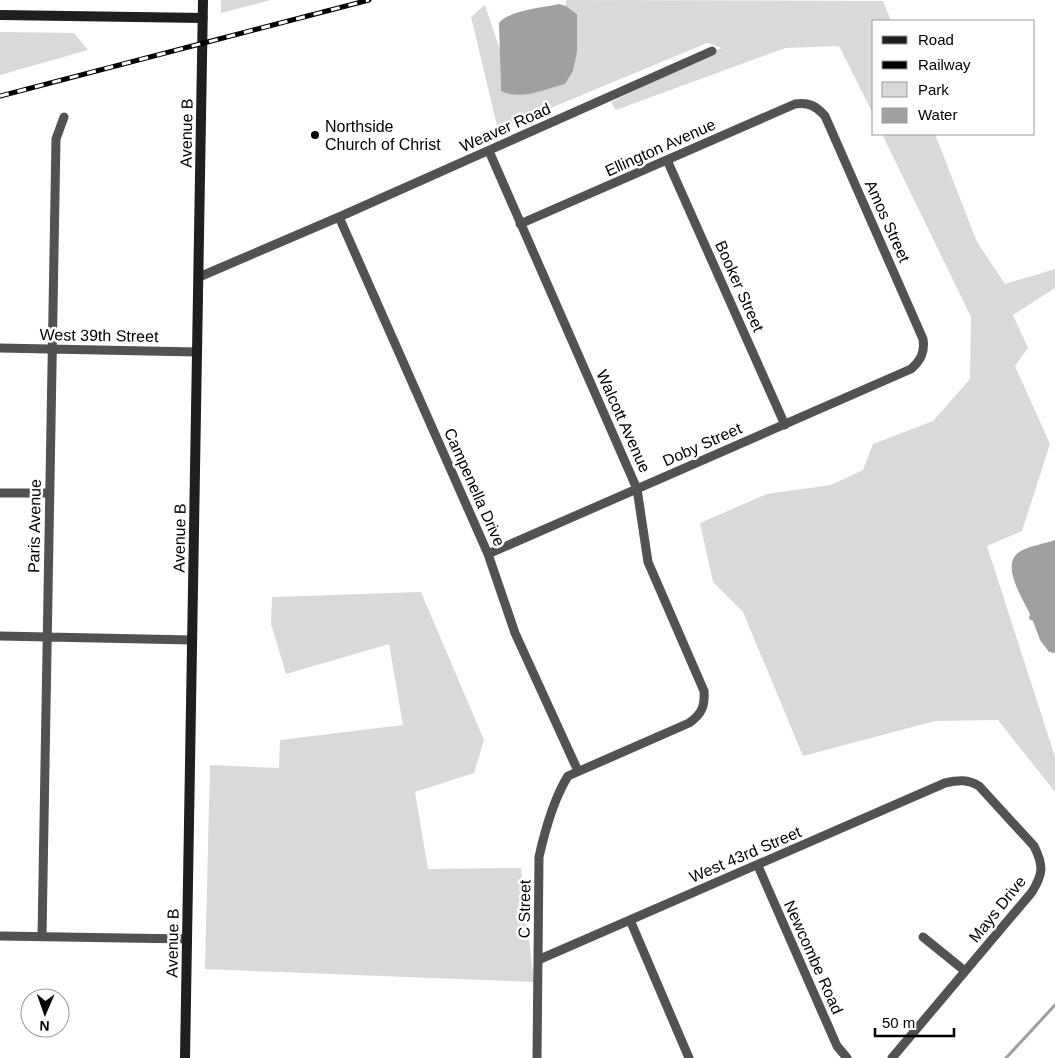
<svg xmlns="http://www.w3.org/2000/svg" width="1055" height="1058" font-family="Arial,sans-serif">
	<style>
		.green { fill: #d9d9d9 }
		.water { fill: #a0a0a0 }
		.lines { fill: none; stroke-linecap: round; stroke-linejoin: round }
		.stream { stroke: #a0a0a0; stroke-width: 3 }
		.street { stroke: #525252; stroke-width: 9 }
		.secondary { stroke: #1f1f1f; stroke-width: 10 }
		.rail-casing { stroke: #000; stroke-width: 5 }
		.rail { stroke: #fff; stroke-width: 3; stroke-dasharray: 9; stroke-linecap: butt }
		.poi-dot { fill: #000; stroke: #fff; stroke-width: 2 }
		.labels { text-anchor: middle; stroke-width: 5; stroke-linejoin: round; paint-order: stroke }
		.poi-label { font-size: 16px; fill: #000; stroke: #fff; text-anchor: start }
		.street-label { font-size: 16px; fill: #000; stroke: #fff }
	</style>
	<rect width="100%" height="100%" fill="#fff"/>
	<!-- green -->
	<path class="green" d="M221,0H271L221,13Z
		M566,0L883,1L891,21H874V116L839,46L785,48L616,110L611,102L722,48L707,43L498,130L471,17L485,5L500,50L501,91L565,84L573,71L577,52V14L566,6Z
		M0,32L74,33L88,50L0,75Z
		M882,134H935L977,242L1005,284L1055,269V288L1013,315L1028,348L1015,366L1050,444L1022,531L987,546L1055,757V792L998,720L935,721L803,756L743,612L713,582L700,523L767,494L831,485L863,470L873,444L933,421L970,379L971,317Z
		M421,592L484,740L474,773L415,792L428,869L521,868L534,982L205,969L210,765L279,768L280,740L403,725L389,644L286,674L271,624L272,597Z"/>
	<!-- water -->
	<path class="water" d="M559,4L566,6L577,14V52L573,71L565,84C545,89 521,101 501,91L499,23C509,10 543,8 559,4Z
		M1055,540V653L1049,652L1040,640L1033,621L1029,619L1030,614C1023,599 1001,566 1018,553C1027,546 1044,544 1055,540Z"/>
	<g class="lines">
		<!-- stream -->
		<path class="stream" d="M1006,1058L1055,1005"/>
		<!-- street -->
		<path class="street" d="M489,151L637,489L648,562L704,691C705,706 702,714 689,723L568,776C553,800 545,830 539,857L537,1058
			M667,160L785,425
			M339,217L488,554L515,633L578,771
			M199,277L339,217L712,51
			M0,348L197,352
			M0,493H50
			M488,554L911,369C921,360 925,352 923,339L825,116C816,106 809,102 795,104L520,224
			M0,636L192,640
			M758,866L837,1046L847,1058
			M630,920L689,1058
			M0,936L187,939
			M42,936L56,139L64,117
			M923,937L965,971
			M538,960L945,783C958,780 968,779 979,786L1034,846C1044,866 1043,874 1032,892L892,1058"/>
		<!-- secondary -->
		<path class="secondary" d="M0,15L203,18
			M185,1058L203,0"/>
		<!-- rail casing -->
		<g class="rail-casing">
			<path id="rail" d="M0,96L369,0"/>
		</g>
		<!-- rail -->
		<use href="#rail" class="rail"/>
	</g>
	<!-- markers -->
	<circle class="poi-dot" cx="315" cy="135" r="5"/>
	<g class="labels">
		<!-- poi labels -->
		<g class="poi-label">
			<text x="325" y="132">Northside<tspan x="325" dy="18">Church of Christ</tspan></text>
		</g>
		<!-- street labels -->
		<g class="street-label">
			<text transform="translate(505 127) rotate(-24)" y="6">Weaver Road</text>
			<text transform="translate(186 133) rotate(-89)" y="6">Avenue B</text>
			<text transform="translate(660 147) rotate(-24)" y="6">Ellington Avenue</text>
			<text transform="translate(888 221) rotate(66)" y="6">Amos Street</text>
			<text transform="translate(740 286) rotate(66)" y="6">Booker Street</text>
			<text transform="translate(99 335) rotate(1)" y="6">West 39th Street</text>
			<text transform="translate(624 421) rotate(66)" y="6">Walcott Avenue</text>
			<text transform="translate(702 444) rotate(-24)" y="6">Doby Street</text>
			<text transform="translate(475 487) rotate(66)" y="6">Campenella Drive</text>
			<text transform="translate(34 526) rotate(-89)" y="6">Paris Avenue</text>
			<text transform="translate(179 538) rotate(-89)" y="6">Avenue B</text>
			<text transform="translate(745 854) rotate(-23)" y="6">West 43rd Street</text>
			<text transform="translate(524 909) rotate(-89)" y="6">C Street</text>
			<text transform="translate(997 909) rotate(-51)" y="6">Mays Drive</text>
			<text transform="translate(172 943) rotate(-89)" y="6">Avenue B</text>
			<text transform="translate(814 957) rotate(66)" y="6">Newcombe Road</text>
		</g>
	</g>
	<!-- legend -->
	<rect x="872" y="20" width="162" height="115" fill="#ffffff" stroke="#999999"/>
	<rect x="882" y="36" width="25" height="8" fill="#1f1f1f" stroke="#999999"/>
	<text x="918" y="45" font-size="15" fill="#000000">Road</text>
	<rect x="882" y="61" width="25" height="8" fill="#000000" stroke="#999999"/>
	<text x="918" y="70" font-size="15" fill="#000000">Railway</text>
	<rect x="882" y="82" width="25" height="15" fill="#d9d9d9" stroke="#999999"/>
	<text x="918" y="95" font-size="15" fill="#000000">Park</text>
	<rect x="882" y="108" width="25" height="15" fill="#a0a0a0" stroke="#999999"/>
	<text x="918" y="120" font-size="15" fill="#000000">Water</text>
	<!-- north arrow -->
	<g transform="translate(45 1013) rotate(182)"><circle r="24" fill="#ffffff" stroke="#999999"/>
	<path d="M0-4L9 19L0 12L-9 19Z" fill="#000000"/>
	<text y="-8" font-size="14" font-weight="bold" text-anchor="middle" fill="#000000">N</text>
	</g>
	<!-- scale -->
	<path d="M875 1028v8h79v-8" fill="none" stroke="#000000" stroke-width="2.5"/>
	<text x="882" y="1028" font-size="15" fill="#000000" stroke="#ffffff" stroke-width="4" paint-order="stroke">50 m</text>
</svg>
